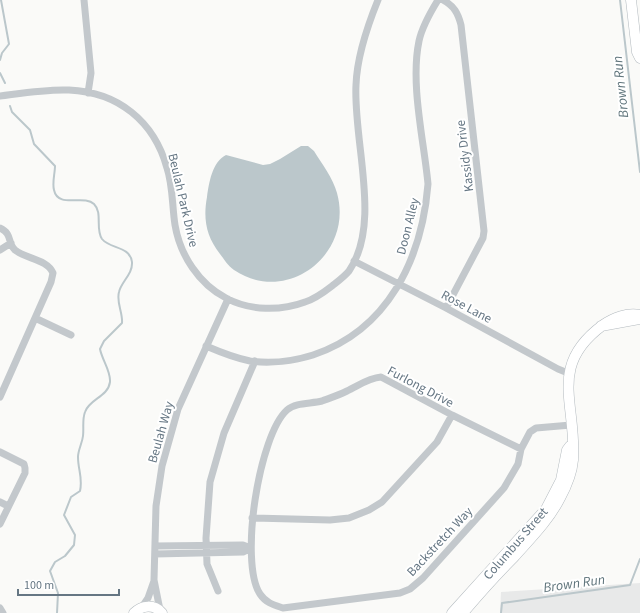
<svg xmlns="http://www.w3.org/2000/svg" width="640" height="613" font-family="'Source Sans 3',sans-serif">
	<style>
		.built { fill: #e8e9e9 }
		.water { fill: #bbc7cb }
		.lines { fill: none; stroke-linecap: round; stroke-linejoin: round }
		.stream { stroke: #bbc7cb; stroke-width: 2 }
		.secondary-casing { stroke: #b3babf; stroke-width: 11 }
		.street { stroke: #c3c8cc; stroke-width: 7 }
		.secondary { stroke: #fff; stroke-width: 10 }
		.labels { text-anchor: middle; stroke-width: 4; stroke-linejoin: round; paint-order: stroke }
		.street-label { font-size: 13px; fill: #657683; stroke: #fff }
		.water-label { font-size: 14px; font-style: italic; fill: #60757c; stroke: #fff }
	</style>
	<rect width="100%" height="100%" fill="#fafaf8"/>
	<!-- built -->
	<path class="built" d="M640,583V613H500L501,592Z"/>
	<!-- water -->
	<path class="water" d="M301,146H308L314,151C322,164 333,178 337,193C354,254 287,306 234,270C228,266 224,259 220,254C206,236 203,219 207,197C209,183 212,162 226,155L263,165L270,164L280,159Z"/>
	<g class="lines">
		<!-- stream -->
		<path class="stream" d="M620,0L640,172
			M0,60L2,53L9,44L1,0
			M0,73L5,83
			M10,106L12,112L30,130L34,144L55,166C55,173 52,183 54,190C58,209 84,194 94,204C103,213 95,229 102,239C110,249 130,246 132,262C133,274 121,282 119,292C116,302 123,313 122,323L104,341L100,349C102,360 111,371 110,382C108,397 89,399 85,412C82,420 84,428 83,436C82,444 78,450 78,457C78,470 83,478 80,491L71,497L64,515L75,535L74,545L65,556L55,562L50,571L58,593L57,613
			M501,613L502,603L630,585L640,559"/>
		<!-- secondary casing -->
		<g class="secondary-casing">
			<path id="secondary" d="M631,0L637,52L640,58
				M601,326L640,319
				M134,613C142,605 154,604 162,613
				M452,613L546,509L561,480L567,450L570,446
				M463,613C479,594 496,575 514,557C531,538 549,520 560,498C566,487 572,472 573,460C577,404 547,366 603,325C613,318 628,312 640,315"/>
		</g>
		<!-- street -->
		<path class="street" d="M84,0L91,73L88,93
			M443,0C454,6 458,13 461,25L484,231L483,238L446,308
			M0,96C23,93 46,89 69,90C118,92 154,121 167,168C173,186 172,206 175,225C180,255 199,284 226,298C250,311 281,311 305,302C315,299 323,293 332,286C337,282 344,277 349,271C382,223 353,142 356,85C357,56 367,27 378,0
			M0,228C13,234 7,243 15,250C26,259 47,259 53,273L51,282L0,397
			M0,250L11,243
			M354,261L446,308L558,369L568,373
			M35,318L71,335
			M206,346C220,352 235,358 250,361C270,364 294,361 313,355C388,330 422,259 428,184C424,141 410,84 419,41C422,27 430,13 438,0
			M521,449L452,415L381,377C368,378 358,386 347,391C339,395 330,398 322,401C311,404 296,402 287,410C259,435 239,562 260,594C266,603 274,605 283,608L400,593L410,589L423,578L504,488L518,464L521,449L530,432L536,428L571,425
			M0,452L24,464L25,468V473L0,524
			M0,502L8,506
			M252,518L330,520L349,518L369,510L382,502L437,442L452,415
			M155,546L243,545L251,548
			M155,554L243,552L251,548
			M218,591L207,564L206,538L210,482L224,433L255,361
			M142,607L148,598L154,581
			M0,608L3,613
			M160,610L154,580L156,506L162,466L178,409L228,299"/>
		<!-- secondary -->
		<use href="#secondary" class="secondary"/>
	</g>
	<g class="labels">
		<!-- street labels -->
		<g class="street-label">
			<text transform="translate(464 156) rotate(-97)" y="5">Kassidy Drive</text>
			<text transform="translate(184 200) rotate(77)" y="5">Beulah Park Drive</text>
			<text transform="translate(407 226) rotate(-76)" y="5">Doon Alley</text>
			<text transform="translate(467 306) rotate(28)" y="5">Rose Lane</text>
			<text transform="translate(421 386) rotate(28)" y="5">Furlong Drive</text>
			<text transform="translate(160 432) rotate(-74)" y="5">Beulah Way</text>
			<text transform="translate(439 541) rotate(-47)" y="5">Backstretch Way</text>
			<text transform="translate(515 543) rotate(-49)" y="5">Columbus Street</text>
		</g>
		<!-- water labels -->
		<g class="water-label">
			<text transform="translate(620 87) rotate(-96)" y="5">Brown Run</text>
			<text transform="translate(574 583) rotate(-8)" y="5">Brown Run</text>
		</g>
	</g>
	<!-- scale -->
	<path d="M18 589v6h101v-6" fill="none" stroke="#657683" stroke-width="2"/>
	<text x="24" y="589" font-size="12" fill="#657683" stroke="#ffffff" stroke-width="3" paint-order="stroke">100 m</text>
</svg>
